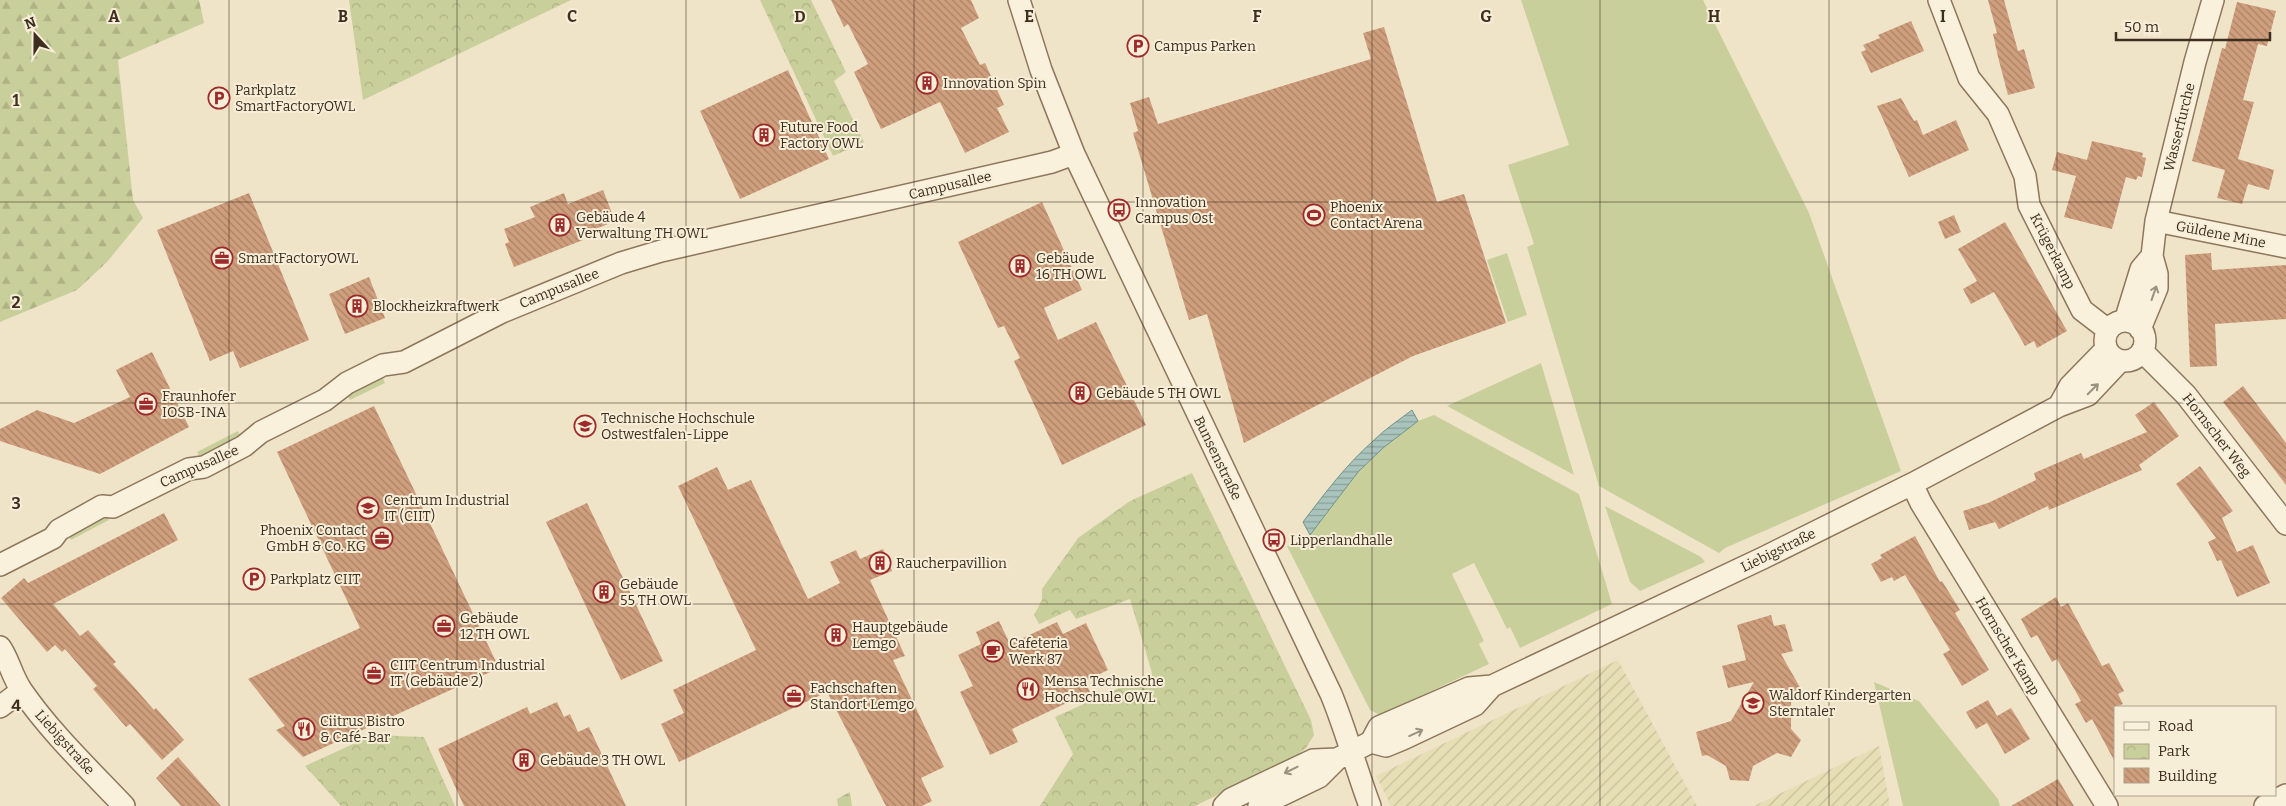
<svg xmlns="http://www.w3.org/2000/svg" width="2286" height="806" font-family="Bitter,serif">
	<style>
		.farmland { fill: url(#farmland-furrows) }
		.grass { fill: #c9cf9b }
		.forest { fill: url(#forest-firs) }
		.park { fill: url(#park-crowns) }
		.water { fill: url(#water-rules); stroke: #6f938a }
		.building { fill: url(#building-back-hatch) }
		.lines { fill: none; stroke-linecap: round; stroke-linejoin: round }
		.minor-casing { stroke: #8d765c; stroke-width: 24 }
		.minor { stroke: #faf1dc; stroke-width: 21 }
		.oneway { stroke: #9c907e }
		.grid { fill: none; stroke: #3d2e20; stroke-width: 1; stroke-opacity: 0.55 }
		.labels { text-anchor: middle; stroke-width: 4; stroke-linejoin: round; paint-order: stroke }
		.poi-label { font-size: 14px; fill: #3d2e20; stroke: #f7eed8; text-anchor: start }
		.street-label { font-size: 14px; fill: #3d2e20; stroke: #f7eed8 }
		.grid-label { font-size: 16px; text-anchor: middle; font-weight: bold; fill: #3d2e20; stroke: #f7eed8; stroke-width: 4; stroke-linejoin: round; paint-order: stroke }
	</style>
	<defs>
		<pattern id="farmland-furrows" width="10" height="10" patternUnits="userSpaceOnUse" patternTransform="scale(1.25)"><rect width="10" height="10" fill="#e6deb5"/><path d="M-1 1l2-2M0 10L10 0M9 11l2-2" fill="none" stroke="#c6bf9b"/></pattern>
		<pattern id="forest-firs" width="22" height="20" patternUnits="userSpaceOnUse" patternTransform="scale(1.25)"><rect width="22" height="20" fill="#c9cf9b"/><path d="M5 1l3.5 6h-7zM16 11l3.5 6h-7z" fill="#aeb285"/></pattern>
		<pattern id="park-crowns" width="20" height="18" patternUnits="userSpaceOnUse" patternTransform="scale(1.25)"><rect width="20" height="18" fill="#c9cf9b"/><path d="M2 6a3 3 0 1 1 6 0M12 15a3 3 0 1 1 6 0" fill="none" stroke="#aeb285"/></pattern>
		<pattern id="water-rules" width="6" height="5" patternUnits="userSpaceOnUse" patternTransform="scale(1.25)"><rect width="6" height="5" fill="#a9c4bc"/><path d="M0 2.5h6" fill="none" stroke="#8ba098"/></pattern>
		<pattern id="building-back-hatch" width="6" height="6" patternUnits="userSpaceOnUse" patternTransform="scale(1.25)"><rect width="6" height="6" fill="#cf9f7d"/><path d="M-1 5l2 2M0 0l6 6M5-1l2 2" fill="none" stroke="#a98266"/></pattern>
	</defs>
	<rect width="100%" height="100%" fill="#f0e4c8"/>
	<!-- farmland -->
	<path class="farmland" d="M1618,660L1697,806H1391L1376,776Z
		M1879,746L1890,806H1754Z"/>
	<!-- grass -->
	<path class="grass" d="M1521,0H1703L1809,213L1901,471L1725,548L1719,553L1599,486L1527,247L1534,244L1508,165L1569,145Z
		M1507,253L1527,315L1508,322L1487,260Z
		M1541,363L1574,475L1447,406Z
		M381,373L385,383L350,400L345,391Z
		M1434,415L1579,494L1612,604L1520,648L1510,627L1507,629L1474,563L1452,574L1484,641L1479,644L1489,664L1380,715L1370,710L1287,546L1310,535L1358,472L1383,448L1418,421Z
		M238,431L242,440L201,460L197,452Z
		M1605,506L1701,557L1705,562L1640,591L1630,582Z
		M105,513L109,520L71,540L68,532Z
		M1874,682L1919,701L1998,799L2000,806H1903Z"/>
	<!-- forest -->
	<path class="forest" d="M0,0H199L204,23L118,60L133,200L143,218L107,262L77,290L0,322Z
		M850,792L852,806H838L837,799Z"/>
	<!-- park -->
	<path class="park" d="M349,0H571L363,100Z
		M760,0H811L846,72L834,81L864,142L833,156Z
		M1192,473L1311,720L1314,735L1306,748L1295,757L1195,806H1040L1073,754L1055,717L1152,673L1130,599L1076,619L1070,610L1039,624L1034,615L1042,600V589L1078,538L1130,501Z
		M373,735L424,737L455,806H341L305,766Z"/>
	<!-- water -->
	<path class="water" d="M1412,410L1418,421L1383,448L1358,472L1310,535L1303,522C1325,493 1346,465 1373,441C1385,429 1399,420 1412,410Z"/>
	<!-- building -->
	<path class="building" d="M831,0H971L979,18L961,28L980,65L985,63L1004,105L997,108L1009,132L965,153L940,102L881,129L854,72L868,64L848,24L844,27Z
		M1988,0H2004L2018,51L2024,49L2035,88L2008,95L1998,57L1993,34L1997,33Z
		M2237,2L2276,11L2267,46L2258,44L2243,100L2254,102L2238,159L2274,170L2269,190L2248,184L2242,204L2217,198L2225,170L2192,161L2222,48L2225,49Z
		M1911,21L1924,51L1871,73L1861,52L1866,50L1863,45L1880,38L1878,35Z
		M1384,27L1437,202L1464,194L1506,323L1413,356L1244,443L1207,314L1189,320L1133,133L1138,131L1130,103L1149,97L1158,124L1371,59L1363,33Z
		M788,70L829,159L740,199L700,111Z
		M1901,98L1914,121L1917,120L1923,135L1956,120L1969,150L1909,177L1877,106Z
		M2092,141L2143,153L2142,157L2146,158L2142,177L2138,176L2136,180L2126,177L2112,229L2064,217L2076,176L2052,170L2057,152L2087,160Z
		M603,190L615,221L581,235L583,240L514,267L505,244L509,242L504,229L535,217L530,207L564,193L568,204Z
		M249,193L309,340L240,368L233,351L210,361L157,230Z
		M1042,202L1082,290L1044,308L1058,340L1096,322L1146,425L1062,465L1014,361L1020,358L1004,326L998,328L958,242Z
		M1954,215L1961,232L1945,239L1938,222Z
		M2005,222L2067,331L2037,348L2034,341L2025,346L1994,292L1971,304L1963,289L1977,281L1958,249Z
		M2211,253L2212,270L2286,265V319L2215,324L2217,366L2190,367L2185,255Z
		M369,277L385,318L345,334L329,294Z
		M152,352L189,427L100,474L0,441V429L37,410L74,423L130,397L116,370Z
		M2243,386L2286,443V485L2223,402Z
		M2154,402L2179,436L2139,465L2142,470L2049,510L2048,506L1999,529L1995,522L1969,530L1963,511L1988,503L2036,480L2034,473L2081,453L2084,459L2147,432L2135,415Z
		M374,406L499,668L303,757L276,730L285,726L248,679L360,628L277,452Z
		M2200,466L2233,511L2222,518L2237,552L2253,545L2270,583L2237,597L2221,560L2217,561L2208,542L2216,538L2176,484Z
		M717,467L728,490L751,480L808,599L840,583L830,562L856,550L860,559L883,549L892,571L870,580L905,656L893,660L944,767L921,778L932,801L922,806H886L827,692L679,762L661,724L684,713L673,690L756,650L678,486Z
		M587,503L663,661L621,680L546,522Z
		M164,513L178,540L53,604L80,636L88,630L116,662L113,664L134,687L154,710L156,708L184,740L162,760L130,724L126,727L93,689L97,686L65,649L62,652L55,645L47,652L1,598L24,578L28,583Z
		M1915,536L1940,582L1942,581L1960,610L1955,613L1989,670L1962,686L1943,654L1950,650L1905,575L1894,581L1892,577L1881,582L1871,564L1882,558L1880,555Z
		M2056,597L2061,607L2068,603L2102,666L2109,663L2124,691L2118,694L2123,704L2115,707V762L2092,719L2086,723L2075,704L2081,701L2057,659L2052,662L2037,635L2031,638L2021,619Z
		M1771,615L1774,626L1785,624L1793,651L1781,654L1802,691L1791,702V729L1801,740L1791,757L1777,753L1753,766L1749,781L1730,780L1726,766L1707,755L1702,756L1696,732L1731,721L1754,682L1728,688L1722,666L1746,660L1737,625Z
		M999,621L1010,644L1057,622L1063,634L1086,623L1108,670L1085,681L1090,692L1012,729L1018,742L990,755L960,692L973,686L958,655L981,644L976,632Z
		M1988,700L1997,716L2011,708L2030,739L2005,754L1987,723L1976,729L1966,712Z
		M557,702L564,717L570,714L578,732L589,727L626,806H464L438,749L527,707L530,714Z
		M178,757L221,806H181L156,778Z
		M2058,779L2074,806H2011Z"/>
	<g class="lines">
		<!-- minor casing -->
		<g class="minor-casing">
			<path id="minor" d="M1019,0L1041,70L1074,154L1331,694C1346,730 1356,769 1370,806
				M1939,0L1969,78L1998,114L2025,176L2029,205L2082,310L2108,330
				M2156,221L2286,247
				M2125,321L2141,269L2152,256
				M2105 341a20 20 0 1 1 40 0a20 20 0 1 1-40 0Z
				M2140,329L2157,288V274L2152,256L2156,221L2195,62L2213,0
				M2142,351L2186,395L2286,524
				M2059,406L2070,386L2106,349
				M1912,484L1921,503L2107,806
				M0,565L53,538L59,530L102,506L113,507L189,469L204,467L244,446L261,432L325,400L347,383L383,365L404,362L502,312L621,263L661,251L1052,162L1074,154
				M0,647C8,657 12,677 22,691C51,733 89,769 124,806
				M0,707L21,691
				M1371,742L1386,746L1403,739L1475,705L1492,686
				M1224,806L1231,799L1313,760L1337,759
				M1259,806L1319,777L1337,759L1371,742L1379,727L1469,688L1492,686L1763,558L1912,484L2059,406L2088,395L2120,361
				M2265,806L2286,795"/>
		</g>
		<!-- minor -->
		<use href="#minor" class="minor"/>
	</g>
	<!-- one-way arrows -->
	<defs><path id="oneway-shaft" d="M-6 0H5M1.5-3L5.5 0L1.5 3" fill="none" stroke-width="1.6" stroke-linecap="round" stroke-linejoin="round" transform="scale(1.25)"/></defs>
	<g class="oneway">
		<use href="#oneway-shaft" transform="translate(2154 293) rotate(-71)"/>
		<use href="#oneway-shaft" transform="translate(2093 389) rotate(-45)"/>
		<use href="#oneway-shaft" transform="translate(1416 733) rotate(-25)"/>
		<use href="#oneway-shaft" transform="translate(1291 770) rotate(154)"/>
	</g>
	<!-- grid -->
	<path class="grid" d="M229,0V806M457,0V806M686,0V806M914,0V806M1143,0V806M1372,0V806M1600,0V806M1829,0V806M2057,0V806M0,202H2286M0,403H2286M0,604H2286"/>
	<!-- icons -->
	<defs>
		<g id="parking-ring" transform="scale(1.125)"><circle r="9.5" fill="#f7eed8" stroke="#9e2a2b" stroke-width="1.5"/><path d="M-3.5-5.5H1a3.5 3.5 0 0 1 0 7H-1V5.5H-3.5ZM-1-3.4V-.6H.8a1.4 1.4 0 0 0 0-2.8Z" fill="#9e2a2b"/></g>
		<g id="building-ring" transform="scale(1.125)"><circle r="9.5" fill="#f7eed8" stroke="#9e2a2b" stroke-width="1.5"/><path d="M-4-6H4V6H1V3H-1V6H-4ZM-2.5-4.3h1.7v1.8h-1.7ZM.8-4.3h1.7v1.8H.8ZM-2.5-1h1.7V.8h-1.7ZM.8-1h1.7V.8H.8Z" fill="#9e2a2b"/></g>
		<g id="bus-ring" transform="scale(1.125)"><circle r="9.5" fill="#f7eed8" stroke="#9e2a2b" stroke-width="1.5"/><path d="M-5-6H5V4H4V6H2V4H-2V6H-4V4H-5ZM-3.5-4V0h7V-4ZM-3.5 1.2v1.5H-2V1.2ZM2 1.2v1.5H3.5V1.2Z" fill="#9e2a2b"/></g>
		<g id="stadium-ring" transform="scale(1.125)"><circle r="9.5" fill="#f7eed8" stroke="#9e2a2b" stroke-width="1.5"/><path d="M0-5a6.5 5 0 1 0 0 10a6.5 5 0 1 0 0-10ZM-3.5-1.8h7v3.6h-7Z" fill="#9e2a2b"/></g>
		<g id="office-ring" transform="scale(1.125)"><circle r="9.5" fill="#f7eed8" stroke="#9e2a2b" stroke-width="1.5"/><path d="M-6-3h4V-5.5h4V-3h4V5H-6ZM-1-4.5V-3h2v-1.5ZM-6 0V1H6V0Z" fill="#9e2a2b"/></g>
		<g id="university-ring" transform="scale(1.125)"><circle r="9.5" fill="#f7eed8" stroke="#9e2a2b" stroke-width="1.5"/><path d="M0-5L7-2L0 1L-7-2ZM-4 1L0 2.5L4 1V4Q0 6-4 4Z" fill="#9e2a2b"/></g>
		<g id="cafe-ring" transform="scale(1.125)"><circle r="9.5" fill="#f7eed8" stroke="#9e2a2b" stroke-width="1.5"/><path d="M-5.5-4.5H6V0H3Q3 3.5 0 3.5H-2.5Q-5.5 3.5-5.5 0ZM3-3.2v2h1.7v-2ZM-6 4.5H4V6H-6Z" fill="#9e2a2b"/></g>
		<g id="restaurant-ring" transform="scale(1.125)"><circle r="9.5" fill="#f7eed8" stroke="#9e2a2b" stroke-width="1.5"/><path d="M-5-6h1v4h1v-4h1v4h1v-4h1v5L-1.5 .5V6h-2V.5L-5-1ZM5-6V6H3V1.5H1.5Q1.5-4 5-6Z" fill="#9e2a2b"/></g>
		<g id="school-ring" transform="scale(1.125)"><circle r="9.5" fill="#f7eed8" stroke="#9e2a2b" stroke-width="1.5"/><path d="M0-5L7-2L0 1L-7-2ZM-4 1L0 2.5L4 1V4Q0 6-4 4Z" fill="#9e2a2b"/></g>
	</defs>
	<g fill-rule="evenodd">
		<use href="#parking-ring" x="1138" y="46"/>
		<use href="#building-ring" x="927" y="83"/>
		<use href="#parking-ring" x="219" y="98"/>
		<use href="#building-ring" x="764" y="135"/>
		<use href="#bus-ring" x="1119" y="210"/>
		<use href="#stadium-ring" x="1314" y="215"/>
		<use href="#building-ring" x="560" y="225"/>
		<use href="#office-ring" x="222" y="258"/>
		<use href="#building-ring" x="1020" y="266"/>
		<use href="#building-ring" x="357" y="306"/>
		<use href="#building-ring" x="1080" y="393"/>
		<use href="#office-ring" x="146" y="404"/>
		<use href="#university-ring" x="585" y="426"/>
		<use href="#university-ring" x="368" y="508"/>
		<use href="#office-ring" x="382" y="538"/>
		<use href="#bus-ring" x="1274" y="540"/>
		<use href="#building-ring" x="880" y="563"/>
		<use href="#parking-ring" x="254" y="579"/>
		<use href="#building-ring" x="604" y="592"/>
		<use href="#office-ring" x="444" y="626"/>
		<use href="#building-ring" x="836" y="635"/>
		<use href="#cafe-ring" x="993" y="651"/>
		<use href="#office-ring" x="374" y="673"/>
		<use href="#restaurant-ring" x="1028" y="689"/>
		<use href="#office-ring" x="794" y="696"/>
		<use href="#school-ring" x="1753" y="703"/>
		<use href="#restaurant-ring" x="304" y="729"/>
		<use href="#building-ring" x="524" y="760"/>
	</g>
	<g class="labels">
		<!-- poi labels -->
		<g class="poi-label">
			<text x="1154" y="51">Campus Parken</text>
			<text x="943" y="88">Innovation Spin</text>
			<text x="235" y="95">Parkplatz<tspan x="235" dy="16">SmartFactoryOWL</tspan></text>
			<text x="780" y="132">Future Food<tspan x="780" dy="16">Factory OWL</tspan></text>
			<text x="1135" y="207">Innovation<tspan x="1135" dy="16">Campus Ost</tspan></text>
			<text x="1330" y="212">Phoenix<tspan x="1330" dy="16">Contact Arena</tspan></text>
			<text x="576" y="222">Gebäude 4<tspan x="576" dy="16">Verwaltung TH OWL</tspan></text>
			<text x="238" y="263">SmartFactoryOWL</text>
			<text x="1036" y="263">Gebäude<tspan x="1036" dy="16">16 TH OWL</tspan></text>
			<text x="373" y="311">Blockheizkraftwerk</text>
			<text x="1096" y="398">Gebäude 5 TH OWL</text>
			<text x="162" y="401">Fraunhofer<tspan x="162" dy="16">IOSB-INA</tspan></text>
			<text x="601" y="423">Technische Hochschule<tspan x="601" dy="16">Ostwestfalen-Lippe</tspan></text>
			<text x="384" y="505">Centrum Industrial<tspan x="384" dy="16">IT (CIIT)</tspan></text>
			<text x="366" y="535" text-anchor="end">Phoenix Contact<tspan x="366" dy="16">GmbH &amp; Co. KG</tspan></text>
			<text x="1290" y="545">Lipperlandhalle</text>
			<text x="896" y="568">Raucherpavillion</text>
			<text x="270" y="584">Parkplatz CIIT</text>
			<text x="620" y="589">Gebäude<tspan x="620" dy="16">55 TH OWL</tspan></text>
			<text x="460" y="623">Gebäude<tspan x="460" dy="16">12 TH OWL</tspan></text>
			<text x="852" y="632">Hauptgebäude<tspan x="852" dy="16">Lemgo</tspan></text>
			<text x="1009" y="648">Cafeteria<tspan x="1009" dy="16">Werk 87</tspan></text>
			<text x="390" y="670">CIIT Centrum Industrial<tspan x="390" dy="16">IT (Gebäude 2)</tspan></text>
			<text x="1044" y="686">Mensa Technische<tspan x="1044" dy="16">Hochschule OWL</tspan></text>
			<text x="810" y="693">Fachschaften<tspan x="810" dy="16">Standort Lemgo</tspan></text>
			<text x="1769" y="700">Waldorf Kindergarten<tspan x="1769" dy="16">Sterntaler</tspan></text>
			<text x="320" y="726">Ciitrus Bistro<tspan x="320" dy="16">&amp; Café-Bar</tspan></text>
			<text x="540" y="765">Gebäude 3 TH OWL</text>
		</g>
		<!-- street labels -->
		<g class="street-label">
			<text transform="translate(2179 127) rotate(-76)" y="5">Wasserfurche</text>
			<text transform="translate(950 185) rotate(-13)" y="5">Campusallee</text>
			<text transform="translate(2221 234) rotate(11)" y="5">Güldene Mine</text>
			<text transform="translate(2053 251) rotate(63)" y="5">Krügerkamp</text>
			<text transform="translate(559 288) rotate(-22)" y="5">Campusallee</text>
			<text transform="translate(2217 435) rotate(52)" y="5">Hornscher Weg</text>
			<text transform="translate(1218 458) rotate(64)" y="5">Bunsenstraße</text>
			<text transform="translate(199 466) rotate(-24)" y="5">Campusallee</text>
			<text transform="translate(1778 550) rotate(-26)" y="5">Liebigstraße</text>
			<text transform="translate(2008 646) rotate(59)" y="5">Hornscher Kamp</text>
			<text transform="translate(65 742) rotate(48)" y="5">Liebigstraße</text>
		</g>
	</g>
	<g class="grid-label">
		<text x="114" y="22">A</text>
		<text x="343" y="22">B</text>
		<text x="572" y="22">C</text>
		<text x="800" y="22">D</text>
		<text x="1029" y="22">E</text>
		<text x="1257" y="22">F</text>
		<text x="1486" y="22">G</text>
		<text x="1714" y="22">H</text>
		<text x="1943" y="22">I</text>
		<text x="16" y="106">1</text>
		<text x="16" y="308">2</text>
		<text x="16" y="509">3</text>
		<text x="16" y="711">4</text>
	</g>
	<!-- legend -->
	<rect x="2114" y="706" width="162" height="90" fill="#f7eed8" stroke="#ada18e"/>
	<rect x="2124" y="722" width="25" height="8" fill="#faf1dc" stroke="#ada18e"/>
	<text x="2158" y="731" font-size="15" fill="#3d2e20">Road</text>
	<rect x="2124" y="744" width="25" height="15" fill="url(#park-crowns)" stroke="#ada18e"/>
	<text x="2158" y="756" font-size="15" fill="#3d2e20">Park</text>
	<rect x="2124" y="768" width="25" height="15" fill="url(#building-back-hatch)" stroke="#ada18e"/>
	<text x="2158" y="781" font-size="15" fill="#3d2e20">Building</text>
	<!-- north arrow -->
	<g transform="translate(35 35) rotate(339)" stroke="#f7eed8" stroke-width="4" paint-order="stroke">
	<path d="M0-4L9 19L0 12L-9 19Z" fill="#3d2e20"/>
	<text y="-8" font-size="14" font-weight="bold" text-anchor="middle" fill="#3d2e20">N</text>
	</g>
	<!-- scale -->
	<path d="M2116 32v8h154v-8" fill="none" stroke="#3d2e20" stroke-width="2.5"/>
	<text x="2124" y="32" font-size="15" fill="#3d2e20" stroke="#f7eed8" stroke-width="4" paint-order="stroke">50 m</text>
</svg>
